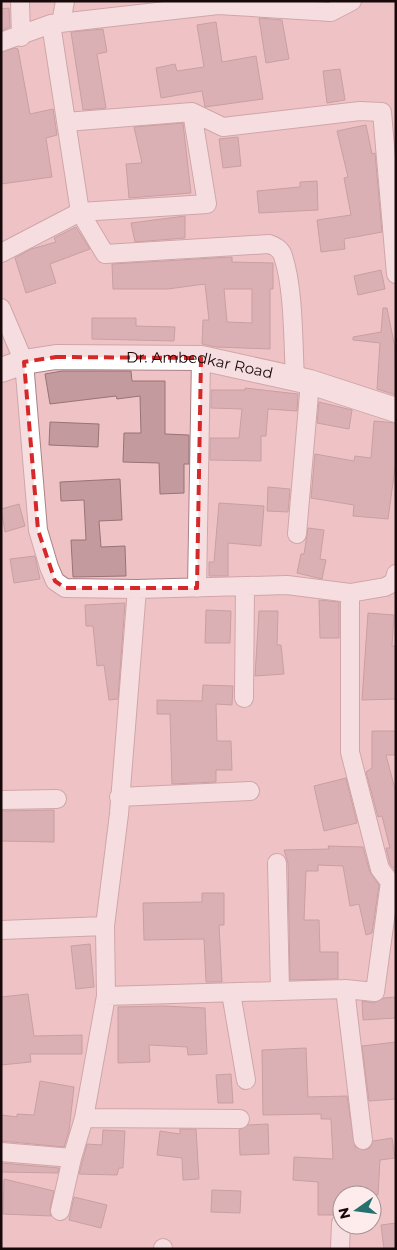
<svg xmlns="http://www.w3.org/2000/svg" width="397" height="1250" font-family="Montserrat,sans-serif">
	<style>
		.building { fill: #c39a9d; stroke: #9a7376; fill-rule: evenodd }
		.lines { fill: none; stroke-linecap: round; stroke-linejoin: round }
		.street-casing { stroke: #aa8285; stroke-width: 20 }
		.secondary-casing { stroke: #aa8285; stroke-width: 26 }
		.street { stroke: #fff; stroke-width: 18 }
		.secondary { stroke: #fff; stroke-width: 24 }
		.marked { fill: none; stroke: #d62828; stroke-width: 4; stroke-dasharray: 10 6; stroke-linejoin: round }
		.labels { text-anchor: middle; stroke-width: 4; stroke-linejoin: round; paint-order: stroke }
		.street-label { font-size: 15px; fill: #17090a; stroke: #feeced }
	</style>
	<rect width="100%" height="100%" fill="#efc3c6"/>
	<!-- building -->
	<path class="building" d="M9,8L10,27L1,31V9Z
		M259,18L282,20L289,59L266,63Z
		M216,22L222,62L256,56L263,99L205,107L202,91L161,98L156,68L175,64L177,71L204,67L197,25Z
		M103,29L107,52L97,54L106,108L83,110L71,32Z
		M15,48L18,49L30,114L53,109L57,135L46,138L52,177L1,184V52Z
		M340,69L345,100L327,103L323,71Z
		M183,123L191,193L129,198L126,164L142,163L134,127Z
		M366,125L372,154L375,153L382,232L344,239L345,249L321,252L317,220L351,215L344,178L348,177L337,131Z
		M238,137L241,166L223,168L219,139Z
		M317,181L318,210L259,213L257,191L300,187V182Z
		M185,216V238L135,242L131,223Z
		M76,227L90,249L50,264L56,283L26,293L15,258L31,249L56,242L54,238Z
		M232,257V262L273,263V289H270V349L216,347L202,344L203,320H209L205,284L168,289H113L112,264ZM224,289H252V323L227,322Z
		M381,270L385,289L358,295L354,276Z
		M383,308H387L395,348L396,395L377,389L380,343L353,340V337L381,332Z
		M92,318H136V326L175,327L174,341L92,339Z
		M62,371H131L132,381H165V434L189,435V464H184V493L160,494L159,463L123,462L124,433H141L140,396L117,399L116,396L50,404L45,374Z
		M245,388L298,394L297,411L268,409L266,436H261V461L210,460V438H239L242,409L211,408V390H245Z
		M319,402L352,410L349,429L317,423Z
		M374,421L396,423V461L388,519L353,516L354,505L311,498L315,454L354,461L355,456L371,458Z
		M50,422L99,424L98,447L49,445Z
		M120,479L122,520L99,521L101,547L125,546L126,576L73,577L71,540H86L84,500L61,501L60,482Z
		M268,487L290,489L288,512L267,511Z
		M219,503L264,506L261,546L228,543V576H209V562H214Z
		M19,504L25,526L5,532L1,509Z
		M308,528L324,530L320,559L326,560L322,579L297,573L301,554H304Z
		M35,556L40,579L14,583L10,559Z
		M319,600L339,602V638H320Z
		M125,603L118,699L109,700L104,665L97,666L93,626H86L85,605Z
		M206,610L231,611L230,643H205Z
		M259,611H278L277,645H281L284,674L255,676Z
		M368,613L394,615L392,646H396V699L362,700Z
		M203,685L233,686L232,705L216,704L217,741H231L232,770H216V782L172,784L170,714H157V700L202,701Z
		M372,731H396V755H386L396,793V872L390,864L386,848H390L382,816L378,817L366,772L372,768Z
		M346,778L357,823L324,831L314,786Z
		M54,810V842L1,841V811Z
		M328,846L363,847L370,872L379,885L372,933L366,935L359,904L350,906L343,866L318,865V871H306L304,920H319L320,952H338V979L290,980L288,863L284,850L329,849Z
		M202,893H224V925H219L222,982H206L204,939L144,940L143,903L202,902Z
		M90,944L94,987L76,989L71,946Z
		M28,994L34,1036L82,1035V1054H30L31,1062L1,1065V997Z
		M396,997V1018L363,1020L362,1001L374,1003L384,998Z
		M164,1006L205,1008L207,1054L188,1055L187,1047L149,1045L150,1062L118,1063V1007Z
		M396,1042V1099L369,1101L362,1046Z
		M306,1048L308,1097L347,1096L355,1147L365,1150L370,1148L373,1141L392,1138L395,1158L380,1160L378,1195H342V1212L334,1215H318V1182L293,1180L294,1157L333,1159L331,1119H321V1114L263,1115L262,1050Z
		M231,1074L233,1103H218L216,1075Z
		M40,1081L74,1087L69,1131L64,1147L1,1141V1115L17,1117V1114L34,1115Z
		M268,1124L269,1154L240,1155L239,1130L248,1125Z
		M180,1129H196L199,1179L183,1180L182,1158L157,1155L160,1131L180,1134Z
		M103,1130L125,1131L123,1168H119L117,1175L79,1174L87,1144L102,1145Z
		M1,1163L59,1168L58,1173L1,1172Z
		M4,1179L54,1191L50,1209L51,1216L3,1214Z
		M212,1190L241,1191L240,1213L211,1212Z
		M74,1197L107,1205L101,1228L69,1220Z
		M396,1223V1249H384L381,1225Z"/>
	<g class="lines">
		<!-- street casing -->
		<g class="street-casing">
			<path id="street" d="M20,1L21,37
				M61,23L65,1
				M51,24L80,212L105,254L269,244C275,246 281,249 283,256C294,288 293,344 295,379
				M1,42L51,24L218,5L331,12L352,1
				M66,122L192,112L223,127L360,111L382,112L396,274
				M1,253L80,212L207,204L192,112
				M1,308L24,362L38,530L49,567L55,581L65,588L137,589L287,585L350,593L385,587L394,582L396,574
				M297,534L310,382
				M197,588L201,358
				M350,593V752L380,869L390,882L396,883
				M244,698L245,586
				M119,797L250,791
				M1,800L57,799
				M277,863L280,991
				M1,930L105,926
				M345,989L363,1140
				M231,993L246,1080
				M106,996L345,989L375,992L390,882
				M84,1118L240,1119
				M1,1152L72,1158
				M60,1211L72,1158L84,1118L106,996L105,926L119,814L137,589
				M163,1248V1249
				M340,1249L341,1223"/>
		</g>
		<!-- secondary casing -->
		<g class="secondary-casing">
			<g id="secondary">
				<path id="s1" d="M1,370L24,362L56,357L201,358L310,382L396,410"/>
			</g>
		</g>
		<!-- street -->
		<use href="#street" class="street"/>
		<!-- secondary -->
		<use href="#secondary" class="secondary"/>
	</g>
	<!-- marked area -->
	<path d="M0 0H397V1250H0ZM56,357L201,358L197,588H65L55,581L38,530L24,362Z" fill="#efc3c6" fill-opacity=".55" fill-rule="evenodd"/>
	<path class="marked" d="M56,357L201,358L197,588H65L55,581L38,530L24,362Z"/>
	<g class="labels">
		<!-- street labels -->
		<g class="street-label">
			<text dy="5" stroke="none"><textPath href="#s1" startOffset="201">Dr. Ambedkar Road</textPath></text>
		</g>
	</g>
	<!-- border -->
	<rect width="397" height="1250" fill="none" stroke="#17090a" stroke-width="5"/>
	<!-- north arrow -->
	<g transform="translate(357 1210) rotate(256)"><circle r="24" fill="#feeced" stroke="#a29192"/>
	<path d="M0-4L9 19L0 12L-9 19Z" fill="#26716f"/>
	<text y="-8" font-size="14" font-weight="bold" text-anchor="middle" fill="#17090a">N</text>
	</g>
</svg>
